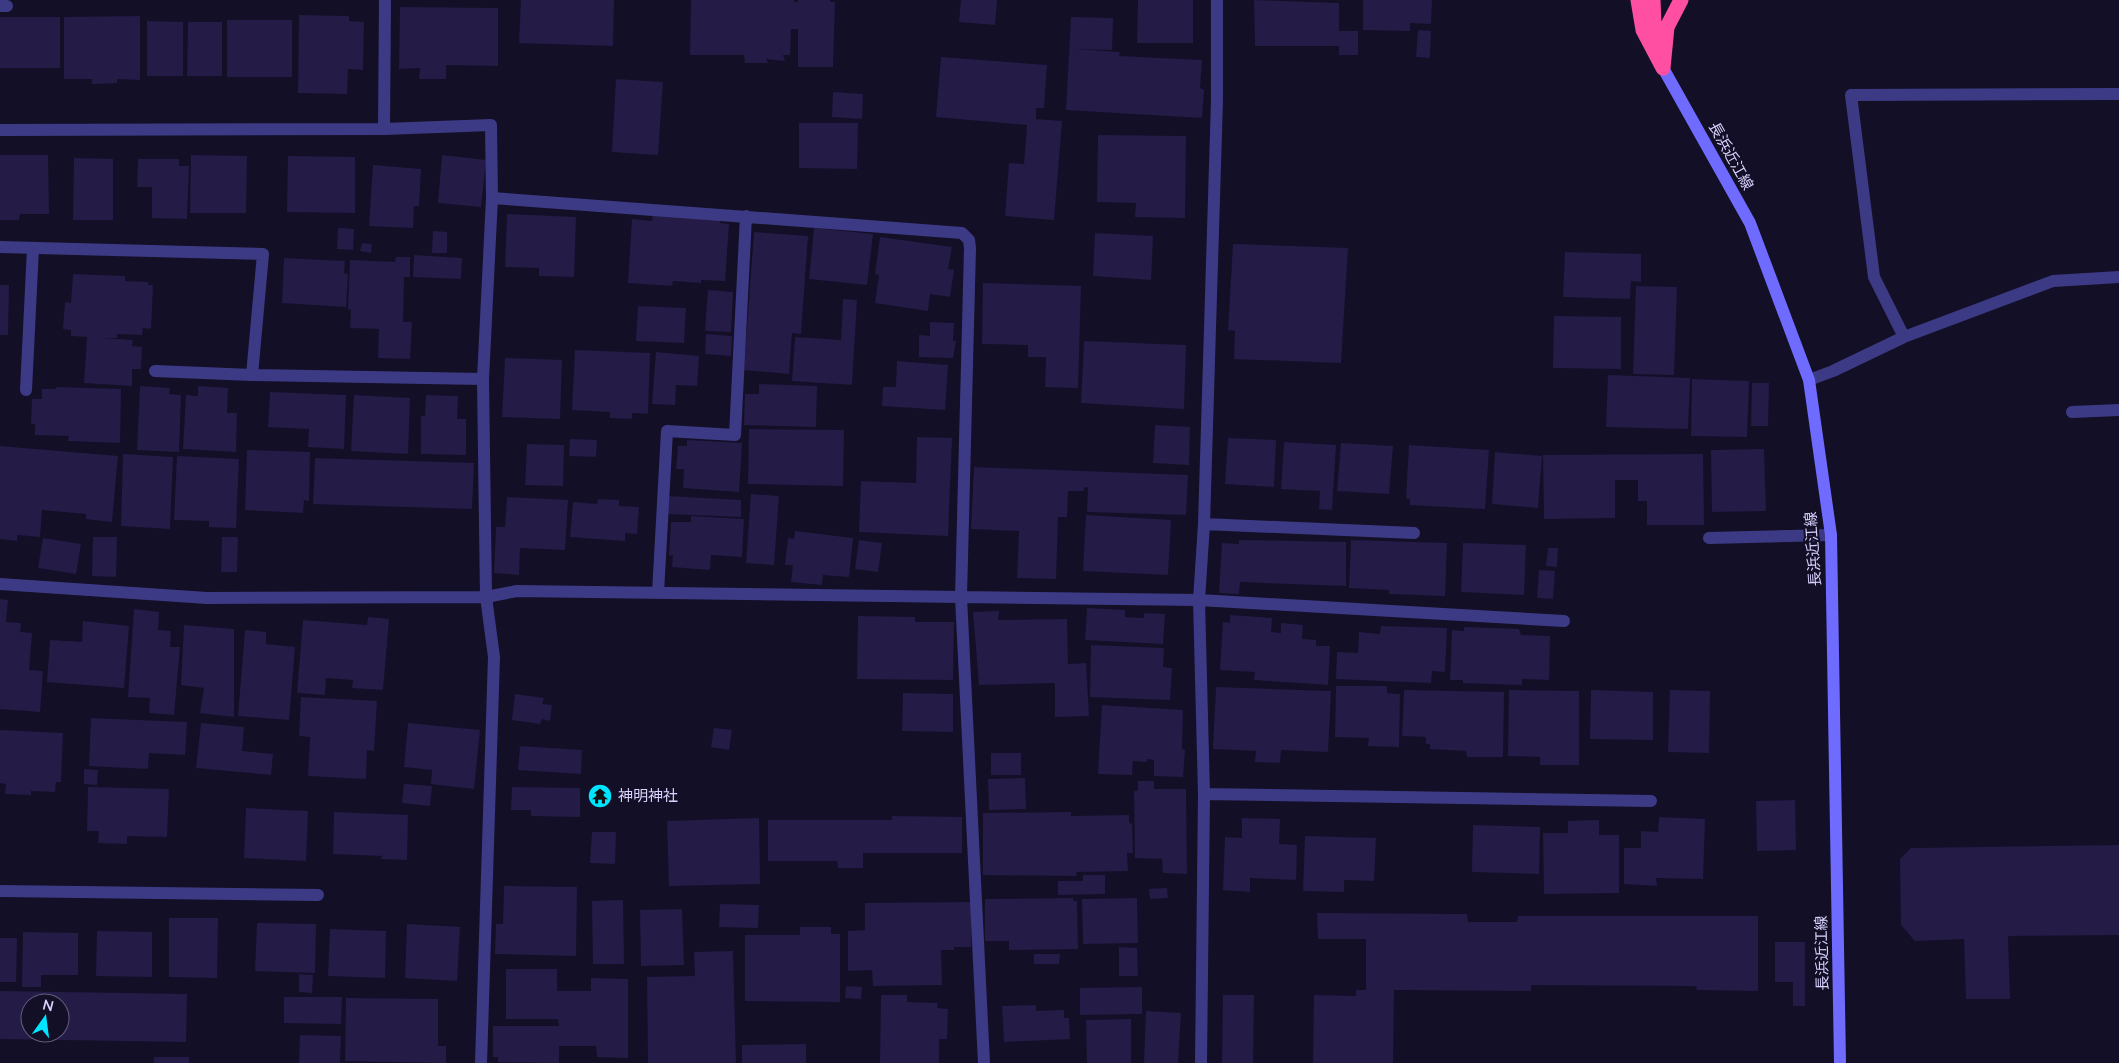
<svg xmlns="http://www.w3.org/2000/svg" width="2119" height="1063" font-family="Lato,'Noto Sans JP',sans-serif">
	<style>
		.building { fill: #241b47; fill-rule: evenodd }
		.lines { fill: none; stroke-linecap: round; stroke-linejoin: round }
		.lane { stroke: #3d3a85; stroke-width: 12 }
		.street { stroke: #3d3a85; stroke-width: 12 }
		.secondary { stroke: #6f6bff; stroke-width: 12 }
		.highway { stroke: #ff4fa3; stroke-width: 15 }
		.labels { text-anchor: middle; stroke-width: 4; stroke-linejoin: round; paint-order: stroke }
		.street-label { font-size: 15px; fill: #d9d4ff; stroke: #130f26 }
		.poi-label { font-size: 15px; fill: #d9d4ff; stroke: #130f26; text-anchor: start }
	</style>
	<rect width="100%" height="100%" fill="#130f26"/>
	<!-- building -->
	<path class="building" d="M521,0H614L613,46L519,43Z
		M691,0H794V2H798V0H830V2H835L833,67H798V29H791L790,55H783L785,61L766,59L768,63H745L744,55H690Z
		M961,0H997L995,25L959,22Z
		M1138,0H1193V43H1137Z
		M1254,0L1339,3V31H1358V55H1339V46H1255Z
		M1363,0H1432L1431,24L1410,23V31L1363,30Z
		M400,7L498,8V66L446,65V79H419L420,68L399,69Z
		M299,15L349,16V21L364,22L363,70L348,69L347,94L298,93Z
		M140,16V80L117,79V83L92,84V79H64V17Z
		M0,17H60V68H0Z
		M1071,17L1113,18L1112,50L1074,49L1120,52L1119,56L1202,60L1200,88L1204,90L1202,118L1066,110Z
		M227,20H292V77H227Z
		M147,21L183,22V76H147Z
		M188,22H222V76H187Z
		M1418,30L1431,31L1430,58L1416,57Z
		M941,57L1047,65L1044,108H1036V119L1062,121L1054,220L1005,216L1009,163L1024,164L1027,125L936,117Z
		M616,79L663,82L658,155L612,152Z
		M833,92L863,94L862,119L832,117Z
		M799,123H858L857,169L799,168Z
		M1098,135L1186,136L1185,218L1135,217L1136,203L1097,202Z
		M0,155H48L49,214H20L19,220H0Z
		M191,155L247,156L246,213H190Z
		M442,155L486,160L481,207L438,203Z
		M288,156L355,157V213L287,212Z
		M74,158L113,159V220H73Z
		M138,159H179V166H189L187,219L152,218V187H137Z
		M373,165L421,169L419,206H414L413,228L369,226Z
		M507,214L576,217L574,277L539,276V268L505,267Z
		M653,214L721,219L720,223L729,224L725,281L701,280V283L673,281L672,286L628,283L632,219L652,221Z
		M338,228L354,229L353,250L337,249Z
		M814,228L873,234L867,285L809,279Z
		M433,231L447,232V253H432Z
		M754,232L808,236L801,334L792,333L789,374L744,370Z
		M1095,233L1153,236L1151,280L1093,276Z
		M880,237L952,247L948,269L954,270L950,297L930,294L928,311L875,303L879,275L875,274Z
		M362,243L372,244L371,253L360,251Z
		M1233,244L1348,248L1341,363L1234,359L1235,331L1228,330Z
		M1565,252L1641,254V282L1631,281L1630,299L1563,297Z
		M414,255L462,258L461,279L413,277Z
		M396,257H410V277H404L403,322H412L410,359L378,358L379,329L350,328L351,310L348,309L350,260L395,262Z
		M284,258L345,261L344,273L348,274L346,307L282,303Z
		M73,274L125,276V281L148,282V285H153L151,329L143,328L142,335L117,334V338H103L133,340L132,346L142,347L141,369H132V386L84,383L87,337L71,336V330L63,329L65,302L71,303Z
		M983,283L1081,286L1078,388L1045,387L1046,357H1028V345L982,344Z
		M0,285H9L8,335H0Z
		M1636,286L1677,287L1674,375L1633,374Z
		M708,290L733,292L731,332L705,331Z
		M843,299L857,300L852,385L792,381L795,337L841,340Z
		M638,306L686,308L684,343L636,341Z
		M1554,316L1621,317V369L1553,368Z
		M930,322L954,323L953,341H956L953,358L919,357V335L930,336Z
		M706,334L732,336L731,356L705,354Z
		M1084,341L1186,345L1184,409L1081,403Z
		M575,350L650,353L648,414L632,413V419L610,418V412L572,410Z
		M656,352L699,356L697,386L676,385L675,405L652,404Z
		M505,358L562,360L560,419L502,417Z
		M897,361L948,365L945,410L882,406L883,387H896Z
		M1608,375L1690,378L1688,429L1606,427Z
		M1692,379L1749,381L1747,437L1691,436Z
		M1752,383H1769L1768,426H1751Z
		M759,384L817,386L816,427L744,425L745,394H759Z
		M140,386L170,388L169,394L181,395L179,452L137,450Z
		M198,386L228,388L227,413H237L236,452L183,449L186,395L198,396Z
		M56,387L121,389L120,443L68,441L69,436L35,435V424H31L32,399H42V389H56Z
		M270,392L346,395L344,449L308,447L309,429L268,427Z
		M354,395L410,398L408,454L351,451Z
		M426,395L458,396L457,419H466V455L421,454V416H425Z
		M1155,425L1190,427L1189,465L1153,463Z
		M749,429L844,430L843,486L748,484Z
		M917,437L952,438L948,536L859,532L861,481L916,483Z
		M1228,438L1276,440L1274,487L1225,484Z
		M570,439L597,440L596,457L569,456Z
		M687,440L742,443L739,492L683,488L684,469H676L678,446H687Z
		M1284,442L1336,445L1332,510L1319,509L1320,491L1281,489Z
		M1341,443L1393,446L1389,494L1337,491Z
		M527,444L564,445L563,486L525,485Z
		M1409,445L1489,450L1485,509L1410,505V499L1406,498Z
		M0,446L118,456L112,522L86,519V514L42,510L40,537L17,535V541L0,539Z
		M1764,449L1766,511L1712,512L1711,450Z
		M247,450L310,452L309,501L304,500L303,513L245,510Z
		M1495,452L1542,456L1538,508L1492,504Z
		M123,454L173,457L170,529L121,526Z
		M1703,454L1704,525H1647V501H1638V480H1615V518L1544,519L1543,455Z
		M177,456L239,459L236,528L209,527V521L174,520Z
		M315,458L474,463L472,509L313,504Z
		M974,467L1188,475L1186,515L1087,512L1088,487L1084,488V491H1068L1067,517H1058L1056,579L1017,578L1019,531L971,529Z
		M751,494L779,496L774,565L746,563Z
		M668,496L741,500V517L667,514Z
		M507,497L568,500L565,550L520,548L519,575L494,573L496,527H505Z
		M598,499L619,500V506L639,507L637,534L625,533V541L570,537L573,502L597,504Z
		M1086,515L1171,520L1168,575L1083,571Z
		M691,516L744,519L742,557L711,555L710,570L672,567L673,555L669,556L671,522H691Z
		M795,531L853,538L849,577L823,575L822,585L791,582L793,565H785L788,538L794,539Z
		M93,537H117L116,577L92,576Z
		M222,537H238L237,572H221Z
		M43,538L81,544L76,574L38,568Z
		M859,540L882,543L878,572L855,569Z
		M1239,540L1346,542V586L1240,582L1239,594L1219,593L1222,543L1239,544Z
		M1351,540L1447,543L1445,596L1389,594V590L1349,588Z
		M1463,543L1526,545L1524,595L1461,592Z
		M1548,548H1558L1557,567L1546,566Z
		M1539,570L1555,571L1553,599L1537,598Z
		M0,599L8,600L6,622L21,623L20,632L32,633L29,670L43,671L40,712L0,709Z
		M1087,608L1125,610V617L1144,618V613L1165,614L1163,644L1085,640Z
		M134,609L159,612L158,630L171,631L170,647H180L174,715L149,713L150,698L128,697Z
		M999,611L998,620L1067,619L1068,664L1086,663L1089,716L1055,717V683L979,685L973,612Z
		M1230,615L1272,618L1271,632L1281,633V623L1303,625L1302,639L1316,640V646H1330L1328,685L1254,680L1255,672L1220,670L1223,622L1230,623Z
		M858,616L915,617V622H954L953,680L857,679Z
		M368,617L389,619L383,690L352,688L353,680L326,678L325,695L297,693L303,620L367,625Z
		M83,621L129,626L124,688L47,682L50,640L82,642Z
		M184,625L234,629V717L200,713L204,688L181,685Z
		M1381,626L1447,628L1445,672L1432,671L1431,683L1336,679L1337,652L1358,653L1359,632L1380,634Z
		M1464,627L1519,629L1521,635L1550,636L1549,680L1522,679V685L1463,683V680H1450L1452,630L1464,631Z
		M245,630L266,632V644L295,647L289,720L238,716Z
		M1091,645L1164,648L1163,667L1172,668L1170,700L1090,697Z
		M1336,686H1387V693L1400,694L1399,747L1368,746L1369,738L1335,737Z
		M1216,687L1331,691L1328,752L1281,750L1280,763L1255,762L1256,751L1213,749Z
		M1404,690L1504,692L1503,757H1467L1466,751L1430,749V744H1426V737L1402,736Z
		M1509,690L1579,691V765H1540V757L1508,756Z
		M1591,690L1653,692V740L1590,739Z
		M1670,690L1710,691L1709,753L1668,752Z
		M903,693L953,694V732L902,731Z
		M515,694L544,698L542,704L552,705L550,721L542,719L540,724L512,720Z
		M301,697L377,701L374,751L367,750L366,779L308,776L310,737L299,736Z
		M1102,705L1183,710L1182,749L1185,750L1183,777L1154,776V760L1147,759V762L1133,761L1132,775L1098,774Z
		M91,718L187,722L185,755L149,753L148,769L89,766Z
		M201,723L244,727L242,751L273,754L271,775L196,768Z
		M408,723L480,730L474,789L431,784L432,770L404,767Z
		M714,728L732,730L729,750L711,747Z
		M0,730L63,733L61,782H56L55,792L31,791V795L5,794L6,784L0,783Z
		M520,746L582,750L581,774L518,770Z
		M991,753H1021V775H991Z
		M84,769L98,770L97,785L84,784Z
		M1025,778L1026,809L989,810L988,779Z
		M1138,781H1154V789H1186L1187,874L1163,873L1162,859L1135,858L1134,791L1138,790Z
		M404,784L432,786L430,806L402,803Z
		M88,787L169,789L167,837L127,836V844L98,843L99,831H87Z
		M512,787L580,788V817L531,816V810H511Z
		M1795,800L1796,850L1757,851L1756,801Z
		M246,808L308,811L306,861L244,858Z
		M334,812L408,815L407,860L381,859L382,856L333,854Z
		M1071,812V816L1129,815V823L1132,824L1133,853H1127L1128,871L1077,872L1076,876L983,875V813Z
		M892,816L962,817V853H863V868H838L837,861H768V820H892Z
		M1659,817L1705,819L1703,879L1656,878L1657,886L1624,884V848H1641V831L1658,832Z
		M759,818L760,884L669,886L667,821Z
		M1242,818L1280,819L1279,844L1297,845L1296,880L1250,878V892L1223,890L1225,837L1242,838Z
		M1599,820V835H1619V893L1544,894L1543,833H1568V821Z
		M1473,825L1540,827L1539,874L1472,872Z
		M592,832H616L615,864L590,863Z
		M1305,836L1376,838L1374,881L1344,880V892L1303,891Z
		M2119,845V935L2008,936L2010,999H1966L1964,939L1915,941L1901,925L1900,859L1911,848Z
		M1083,875H1105V894L1058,895V881H1083Z
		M504,886L577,887L576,956L495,954L496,924H503Z
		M1167,888L1168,898L1150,899L1149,889Z
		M1073,898V901H1077L1078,949L1009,950V941H985V899Z
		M1137,898L1138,943L1083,944L1082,899Z
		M623,900L624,964H593L592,901Z
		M971,902V947H954V950H941L942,985L873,986L872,970L848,971V931L865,930V903Z
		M720,904L759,905L758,928L719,927Z
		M682,909L684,965L641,966L640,910Z
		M1317,913L1467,914L1468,922H1517L1518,916H1758V991L1697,990L1696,986L1531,985V991L1394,990L1393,1063H1313L1314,995L1356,996V990H1366V939H1318Z
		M169,918H218L217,978L169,977Z
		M257,923L316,924L315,973L255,971Z
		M407,924L460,927L457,981L405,978Z
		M800,927H831V934H840V1002L745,1001V935H800Z
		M330,929L386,931L385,978L328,976Z
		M97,931L152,932V977L96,976Z
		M23,932L78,933V975H41V987H22Z
		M0,938H17L16,982H0Z
		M1775,942H1805V1006H1793V982H1775Z
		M1119,947L1137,948L1138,976H1119Z
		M733,951L736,1063H648L647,977L695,976L694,952Z
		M1034,954H1060L1059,964H1034Z
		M506,969H557V991H591V978L628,979V1058L597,1057L596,1046H559V1063L498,1062V1057H493V1026H559L558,1019H506Z
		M299,974L313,975L312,993L299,992Z
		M846,986L862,987L861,999L845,998Z
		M1142,987V1014L1080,1015V988Z
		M0,991L187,994L186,1042L0,1039ZM30,1003H60V1033H30Z
		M881,995H907V1002L938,1003L937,1008L948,1009L947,1039H939V1063H880Z
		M1223,995H1254L1253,1063H1222Z
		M284,997H342L341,1024L284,1023Z
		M346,998L438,999V1046H446V1063L345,1061Z
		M1036,1005V1011L1064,1010V1018H1069L1070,1039L1004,1042L1002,1006Z
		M1146,1011L1181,1013L1178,1063H1144Z
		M1131,1019V1063H1087L1086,1020Z
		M300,1035L341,1036L340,1063H299Z
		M806,1044V1063H742V1045Z
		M154,1057H189V1063H154Z"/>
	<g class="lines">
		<!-- lane -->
		<path class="lane" d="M384,129L385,0
			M155,371L252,375
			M26,390L33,248"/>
		<!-- street -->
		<path class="street" d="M0,6H7
			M0,130L384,129L491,125L492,198L483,379L486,597L494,657L481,1063
			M492,198L962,233L969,240L970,248L961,597L1199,600L1564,621
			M0,247L263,254L252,375L483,379
			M1904,337L1874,277L1851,95L2119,94
			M1809,380L1833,371L1904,337L2053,281L2119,277
			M2072,412L2119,410
			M1204,524L1414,533
			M1709,538L1831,535
			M0,584L207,598L486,597L517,591L961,597L984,1063
			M658,593L667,431L735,435L746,216
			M1204,794L1651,801
			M0,891L318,895
			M1201,1063L1204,794L1199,600L1204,524L1217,100V0"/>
		<!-- secondary -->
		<path class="secondary" d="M1663,68L1750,223L1809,380L1831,535L1840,1063"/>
		<!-- highway -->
		<path class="highway" d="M1638,0L1643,30L1663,68
			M1653,0L1654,24L1659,49
			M1663,68L1667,27L1681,0"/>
	</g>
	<!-- icons -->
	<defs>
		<g id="temple-disc" transform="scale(1.25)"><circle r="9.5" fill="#00e5ff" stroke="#130f26"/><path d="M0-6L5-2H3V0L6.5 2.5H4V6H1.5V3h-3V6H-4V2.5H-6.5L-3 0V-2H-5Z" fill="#111"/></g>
	</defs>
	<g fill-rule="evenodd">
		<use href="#temple-disc" x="600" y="796"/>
	</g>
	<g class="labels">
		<!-- street labels -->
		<g class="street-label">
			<text transform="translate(1731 156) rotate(61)" y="5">長浜近江線</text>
			<text transform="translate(1813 549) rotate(-94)" y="5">長浜近江線</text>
			<text transform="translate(1822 953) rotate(-91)" y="5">長浜近江線</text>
		</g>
		<!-- poi labels -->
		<g class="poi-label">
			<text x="618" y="801">神明神社</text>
		</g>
	</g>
	<!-- north arrow -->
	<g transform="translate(45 1018) rotate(14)"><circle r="24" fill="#130f26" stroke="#625e7d"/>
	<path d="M0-4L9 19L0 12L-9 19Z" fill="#00e5ff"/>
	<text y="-8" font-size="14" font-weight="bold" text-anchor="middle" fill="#d9d4ff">N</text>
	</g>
</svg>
